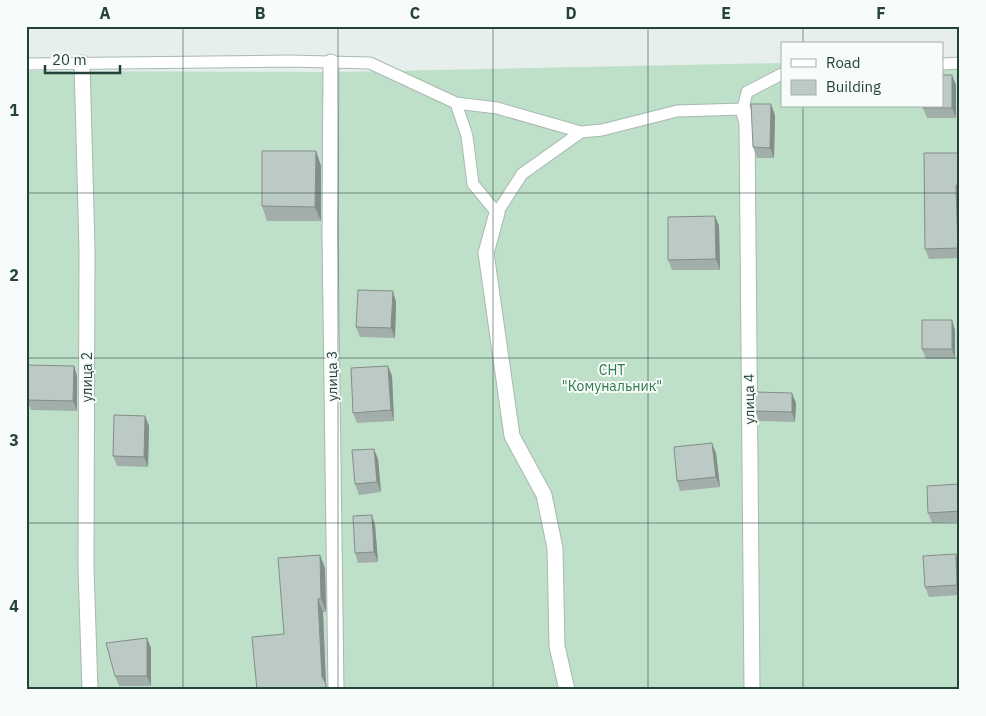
<svg xmlns="http://www.w3.org/2000/svg" width="986" height="716" font-family="'IBM Plex Sans',sans-serif">
	<style>
		.garden { fill: #bfe0c8 }
		.lines { fill: none; stroke-linecap: round; stroke-linejoin: round }
		.service-casing { stroke: #a8b8b2; stroke-width: 13 }
		.minor-casing { stroke: #a8b8b2; stroke-width: 17 }
		.service { stroke: #fff; stroke-width: 11 }
		.minor { stroke: #fff; stroke-width: 15 }
		.wall { fill: #a1aea9 }
		.shaded-wall { fill: #838d89 }
		.building { fill: #bbcac4; stroke: #838d89 }
		.grid { fill: none; stroke: #24423a; stroke-width: 1; stroke-opacity: 0.55 }
		.labels { text-anchor: middle; stroke-width: 4; stroke-linejoin: round; paint-order: stroke }
		.park-label { font-size: 14px; fill: #2d7a4b; stroke: #f7fbf9 }
		.street-label { font-size: 14px; fill: #24423a; stroke: #f7fbf9 }
		.neatline { fill: none; stroke: #24423a; stroke-width: 2 }
		.grid-label { font-size: 16px; text-anchor: middle; font-weight: bold; fill: #24423a }
	</style>
	<rect width="100%" height="100%" fill="#e6efeb"/>
	<!-- garden -->
	<path class="garden" d="M942,62H960V690H26V71L334,72L782,63V106H942Z"/>
	<g class="lines">
		<!-- service casing -->
		<g class="service-casing">
			<path id="service" d="M26,64L289,61L370,63L456,103L497,108L581,132L602,130L677,111L743,109L747,92L782,74
				M942,64L960,63
				M456,103L467,136L473,184L497,213L522,174L581,132"/>
		</g>
		<!-- minor casing -->
		<g class="minor-casing">
			<path id="minor" d="M331,62L330,234L336,690
				M82,63L87,249L86,568L90,690
				M743,109L747,123L752,690
				M497,213L486,253L512,436L544,495L555,548L557,646L567,690"/>
		</g>
		<!-- service -->
		<use href="#service" class="service"/>
		<!-- minor -->
		<use href="#minor" class="minor"/>
	</g>
	<!-- wall -->
	<path class="wall" d="M956,85V118H927L923,108Z
		M775,115L774,158H757L753,147Z
		M316,151L321,166V221H267L262,206Z
		M960,153V258L929,259L925,249Z
		M715,216L719,226L720,270H672L668,260Z
		M396,302L395,338L360,337L356,327Z
		M955,330V359H926L922,349Z
		M74,366L77,376V411L31,410L27,400Z
		M388,366L392,376L394,421L357,423L353,413Z
		M796,403L795,422L759,421L755,411Z
		M145,416L149,426L148,467L117,466L113,456Z
		M716,453L720,487L680,491L677,481Z
		M378,459L381,492L359,495L355,484Z
		M960,484V522L932,523L928,513Z
		M372,515L375,525L378,562L358,563L355,553Z
		M956,554L959,564L960,595L929,597L925,587Z
		M320,555L325,568L326,612H323L326,686L284,634Z
		M147,638L151,648V686H119L115,676Z"/>
	<!-- shaded-wall -->
	<path class="shaded-wall" d="M952,75L956,85V118L952,108Z
		M771,104L775,115L774,158L770,148Z
		M316,151L321,166V221L315,207Z
		M956,185L960,195V252L958,248Z
		M715,216L719,226L720,270L716,259Z
		M393,291L396,302L395,338L391,328Z
		M952,320L955,330V359L952,349Z
		M74,366L77,376V411L73,401Z
		M388,366L392,376L394,421L391,410Z
		M792,393L796,403L795,422L792,412Z
		M145,416L149,426L148,467L144,457Z
		M712,443L716,453L720,487L716,477Z
		M374,449L378,459L381,492L377,482Z
		M372,515L375,525L378,562L374,552Z
		M956,554L959,564L960,591L957,585Z
		M320,555L325,568L326,612L321,598Z
		M318,599L323,612L326,686L328,690H326L322,677Z
		M147,638L151,648V686L147,676Z"/>
	<!-- building -->
	<path class="building" d="M942,75H952V108H923V106H942Z
		M751,104H771L770,148L753,147Z
		M262,151H316L315,207L262,206Z
		M924,153H960V185H956L958,248L925,249Z
		M715,216L716,259L668,260V217Z
		M358,290L393,291L391,328L356,327Z
		M922,320H952V349H922Z
		M28,365L74,366L73,401L27,400Z
		M388,366L391,410L353,413L351,368Z
		M755,392L792,393V412L755,411Z
		M114,415L145,416L144,457L113,456Z
		M712,443L716,477L677,481L674,447Z
		M374,449L377,482L355,484L352,450Z
		M960,484V511L928,513L927,486Z
		M372,515L374,552L355,553L353,516Z
		M956,554L957,585L925,587L923,556Z
		M320,555L321,598L318,599L322,677L326,684V690H257L252,637L284,634L278,558Z
		M147,638V676H115L106,643Z"/>
	<!-- grid -->
	<path class="grid" d="M183,26V690M338,26V690M493,26V690M648,26V690M803,26V44M803,106V690M26,193H960M26,358H960M26,523H960"/>
	<g class="labels">
		<!-- park labels -->
		<g class="park-label">
			<text x="612" y="375">СНТ<tspan x="612" dy="16">"Комунальник"</tspan></text>
		</g>
		<!-- street labels -->
		<g class="street-label">
			<text transform="translate(332 376) rotate(-91)" y="5">улица 3</text>
			<text transform="translate(87 377) rotate(-90)" y="5">улица 2</text>
			<text transform="translate(749 399) rotate(-91)" y="5">улица 4</text>
		</g>
	</g>
	<!-- border -->
	<rect width="986" height="716" fill="none" stroke="#f7fbf9" stroke-width="55"/>
	<!-- legend -->
	<rect x="781" y="42" width="162" height="65" fill="#f7fbf9" stroke="#a3b1ad"/>
	<rect x="791" y="59" width="25" height="8" fill="#ffffff" stroke="#a3b1ad"/>
	<text x="826" y="68" font-size="15" fill="#24423a">Road</text>
	<rect x="791" y="80" width="25" height="15" fill="#bbcac4" stroke="#a3b1ad"/>
	<text x="826" y="92" font-size="15" fill="#24423a">Building</text>
	<!-- scale -->
	<path d="M45 65v8h75v-8" fill="none" stroke="#24423a" stroke-width="2.5"/>
	<text x="52" y="65" font-size="15" fill="#24423a" stroke="#f7fbf9" stroke-width="4" paint-order="stroke">20 m</text>
	<rect x="28" y="28" width="930" height="660" class="neatline"/>
	<g class="grid-label">
		<text x="105" y="19">A</text>
		<text x="260" y="19">B</text>
		<text x="415" y="19">C</text>
		<text x="571" y="19">D</text>
		<text x="726" y="19">E</text>
		<text x="881" y="19">F</text>
		<text x="14" y="116">1</text>
		<text x="14" y="281">2</text>
		<text x="14" y="446">3</text>
		<text x="14" y="612">4</text>
	</g>
</svg>
